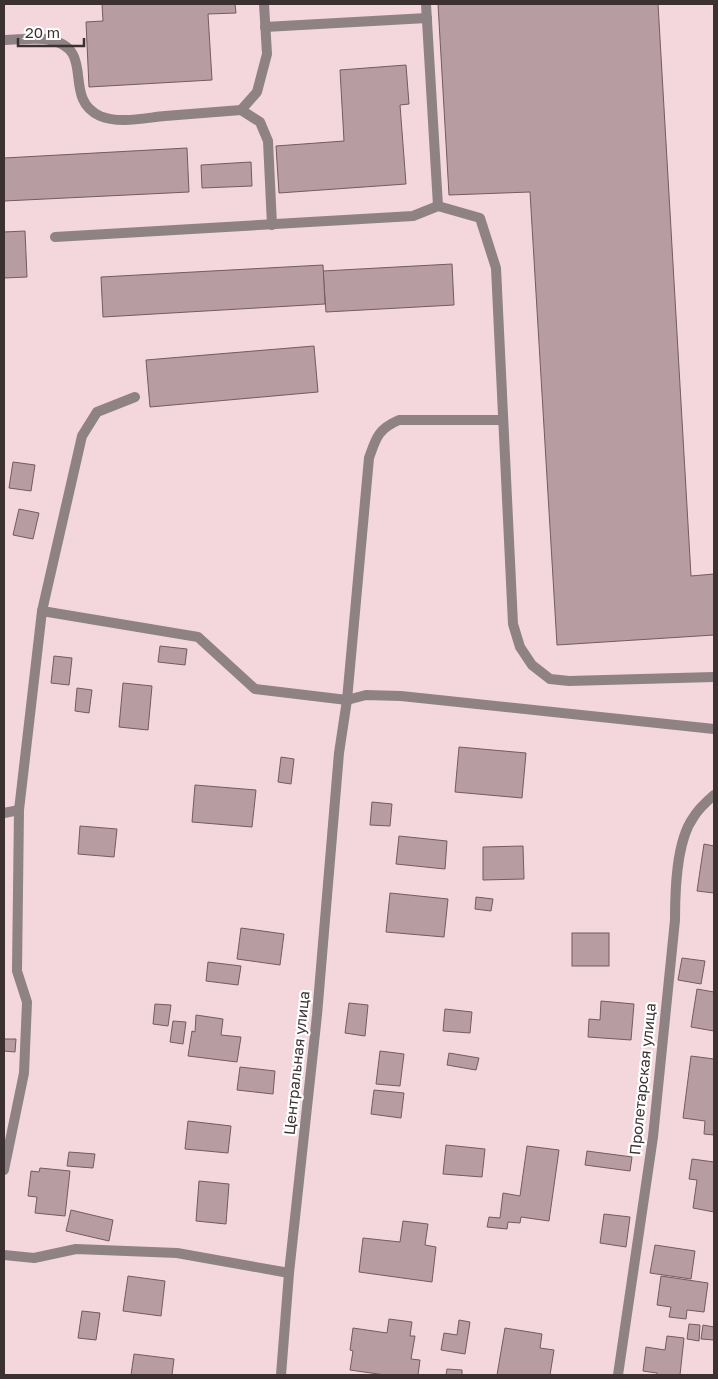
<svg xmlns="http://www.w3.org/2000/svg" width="718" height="1379" font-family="'Golos Text',sans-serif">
<rect width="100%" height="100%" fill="#f3d7dc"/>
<g fill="#b79ca1" stroke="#735b60">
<polygon points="102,4 235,4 236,13 208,14 212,80 89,87 86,22 103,21"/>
<polygon points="438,4 658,4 691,576 714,574 714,635 557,645 530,192 449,195"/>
<polygon points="406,65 409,104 400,105 406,184 279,193 276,146 344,141 340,70"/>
<polygon points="187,148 189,192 4,201 4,158"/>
<polygon points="251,162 252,186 202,188 201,165"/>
<polygon points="25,231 27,277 4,278 4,232"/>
<polygon points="452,264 454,305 326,312 323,271"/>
<polygon points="323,265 325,304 103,317 101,277"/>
<polygon points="314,346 318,392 150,407 146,360"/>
<polygon points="13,462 35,465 31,491 9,488"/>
<polygon points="19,509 39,513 33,539 13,535"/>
<polygon points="160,646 187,649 185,665 158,662"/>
<polygon points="54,656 72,658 69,685 51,683"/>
<polygon points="123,683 152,686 148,730 119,727"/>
<polygon points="77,688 92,690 89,713 75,711"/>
<polygon points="459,747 526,753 522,798 455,792"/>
<polygon points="281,757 294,759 291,784 278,782"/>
<polygon points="195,785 256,790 252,827 192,822"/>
<polygon points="372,802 392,804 390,826 370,825"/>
<polygon points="80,826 117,829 114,857 78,854"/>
<polygon points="399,836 447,841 445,869 396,864"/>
<polygon points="704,844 714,846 714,893 697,891"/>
<polygon points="523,846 524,879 483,880 483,847"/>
<polygon points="390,893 448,899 444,937 386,932"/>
<polygon points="476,897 493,899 491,911 475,909"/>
<polygon points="241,928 284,934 280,965 237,959"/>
<rect x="572" y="933" width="37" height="33"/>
<polygon points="682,958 705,961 701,984 678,980"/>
<polygon points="208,962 241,966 238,985 206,981"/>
<polygon points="697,989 714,992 714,1031 691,1027"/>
<polygon points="601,1001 634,1004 631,1040 588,1037 589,1019 600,1020"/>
<polygon points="349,1003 368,1005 365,1036 345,1033"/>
<polygon points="155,1004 171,1005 168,1026 153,1024"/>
<polygon points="445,1009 472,1012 470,1033 443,1031"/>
<polygon points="196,1015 223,1019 221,1035 241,1037 237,1062 188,1056 192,1031 195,1032"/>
<polygon points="173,1021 186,1022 183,1044 170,1042"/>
<polygon points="4,1039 16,1039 15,1052 4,1051"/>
<polygon points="380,1051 404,1054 400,1086 376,1084"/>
<polygon points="449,1053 479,1058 476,1070 447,1065"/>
<polygon points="691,1056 714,1059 714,1135 704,1134 705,1121 683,1118"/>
<polygon points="240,1067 275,1071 273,1094 237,1090"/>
<polygon points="374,1090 404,1093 401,1118 371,1114"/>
<polygon points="188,1121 231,1126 228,1153 185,1149"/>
<polygon points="446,1145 485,1149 482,1177 443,1174"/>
<polygon points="527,1146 559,1150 549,1221 521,1217 520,1223 508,1222 507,1229 487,1227 489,1217 500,1218 503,1193 520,1196"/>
<polygon points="587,1151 632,1157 630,1171 585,1165"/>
<polygon points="69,1152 95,1154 93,1168 67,1166"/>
<polygon points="692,1159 714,1162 714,1212 693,1208 697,1180 689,1179"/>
<polygon points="40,1168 70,1171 65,1216 35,1213 37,1197 28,1196 31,1171 39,1172"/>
<polygon points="199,1181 229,1184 226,1224 196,1221"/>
<polygon points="71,1210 113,1220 109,1241 66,1231"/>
<polygon points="604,1214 630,1217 626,1247 600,1243"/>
<polygon points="403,1221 428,1224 425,1245 436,1247 432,1282 359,1272 363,1238 400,1242"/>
<polygon points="655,1245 695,1251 691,1279 650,1273"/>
<polygon points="128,1276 165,1281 161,1316 123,1311"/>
<polygon points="661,1276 708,1283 704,1312 687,1310 686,1319 669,1317 671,1307 657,1305"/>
<polygon points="82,1311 100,1313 96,1340 78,1338"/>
<polygon points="389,1319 412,1322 410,1336 415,1336 411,1359 420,1360 418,1375 385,1375 350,1370 353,1351 350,1350 353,1328 387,1333"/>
<polygon points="459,1320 470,1322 465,1354 441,1350 444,1333 457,1335"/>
<polygon points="689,1324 700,1325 699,1341 687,1339"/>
<polygon points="703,1325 714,1327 714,1340 701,1339"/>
<polygon points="505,1328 542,1334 540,1348 554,1350 550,1375 497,1375"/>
<polygon points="667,1336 684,1338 680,1375 657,1375 657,1373 643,1371 646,1347 665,1350"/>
<polygon points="134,1354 174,1359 172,1375 131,1375"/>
<polygon points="447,1369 462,1370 462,1375 446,1375"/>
</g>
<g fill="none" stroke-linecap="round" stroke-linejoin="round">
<g stroke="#8e8284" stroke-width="10">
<polyline points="426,4 438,206 480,218 496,268 513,624 520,647 532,665 550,679 569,681 714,677"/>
<polyline points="265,27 427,18"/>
<path d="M 4,40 C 18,40 36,37 50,40 C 97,49 61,98 100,116 C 119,124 144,118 165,116 C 190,114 216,112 241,110 L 257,92 L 267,54 L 264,4"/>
<polyline points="241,110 260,122 268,141 272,225"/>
<polyline points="55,237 413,216 438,206"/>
<polyline points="42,611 82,436 97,412 135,397"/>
<path d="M 347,700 L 369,458 C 376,438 378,429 399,420 L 503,420"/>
<polyline points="4,813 19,810"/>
</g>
<g stroke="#8e8284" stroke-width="10">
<polyline points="4,1170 24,1073 27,1002 17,971 19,810 42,611 198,637 255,689 347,700"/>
<polyline points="4,1255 34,1258 76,1249 177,1253 289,1273"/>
<polyline points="281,1375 289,1273 317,1015 339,753 347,700 366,695 401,696 714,729"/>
<path d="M 618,1375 L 653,1137 L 675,920 C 675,891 676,842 693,818 C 698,809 706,802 714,795"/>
</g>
</g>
<g text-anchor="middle" stroke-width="4.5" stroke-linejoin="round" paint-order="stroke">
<g font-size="15" fill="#3b3133" stroke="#fff">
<text transform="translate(297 1063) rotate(-84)" y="5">Центральная улица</text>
<text transform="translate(643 1079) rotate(-84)" y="5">Пролетарская улица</text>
</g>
</g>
<rect width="718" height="1379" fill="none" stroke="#3b3133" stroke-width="10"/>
<path d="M18 38v8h66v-8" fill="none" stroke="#3b3133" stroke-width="2.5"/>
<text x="25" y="38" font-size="15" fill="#3b3133" stroke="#ffffff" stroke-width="4" paint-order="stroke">20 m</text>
</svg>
